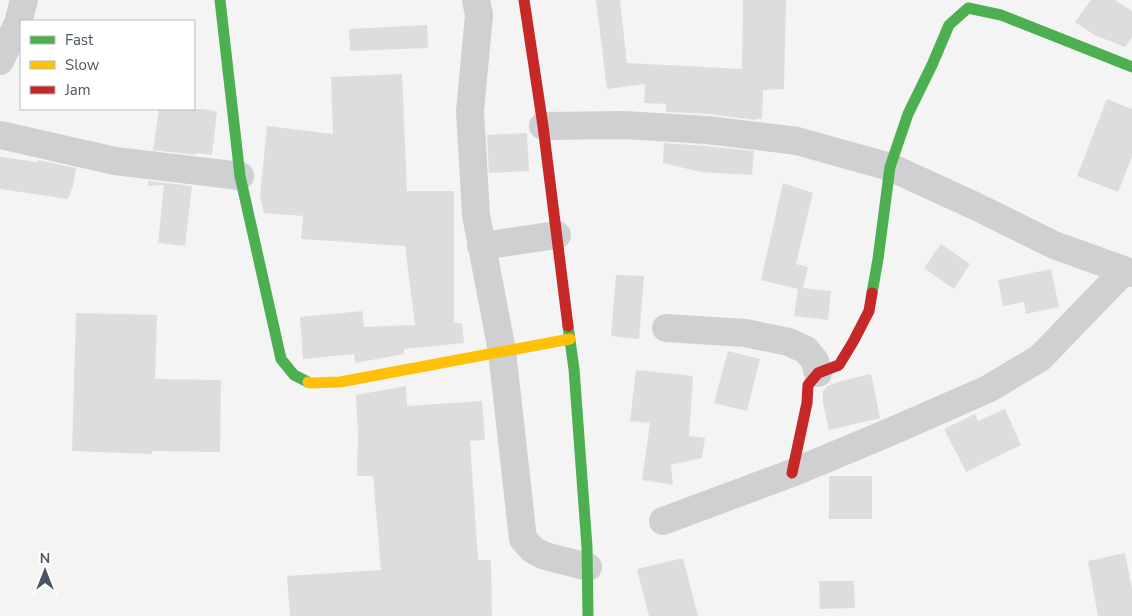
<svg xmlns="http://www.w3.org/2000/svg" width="1132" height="616" font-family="'Nunito Sans',sans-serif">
<rect width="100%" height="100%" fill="#f4f4f4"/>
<g fill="#ddddde">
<polygon points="596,0 620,0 627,63 742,69 743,0 786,0 784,89 763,90 762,119 755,119 755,120 709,114 666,112 666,104 644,103 645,84 607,89"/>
<polygon points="1091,0 1115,0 1132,11 1132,37 1125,47 1094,35 1075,22"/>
<polygon points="427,25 428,48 350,51 349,29"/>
<polygon points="402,74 407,191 454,191 454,323 462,323 464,343 404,349 404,354 355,363 354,354 303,359 300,317 362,311 364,327 415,325 405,246 301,239 303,216 264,213 260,196 267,126 333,134 331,77"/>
<polygon points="1107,99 1132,109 1132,157 1118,192 1077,176"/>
<polygon points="159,109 201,109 217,111 212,155 196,153 196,155 153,150"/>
<polygon points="527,133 529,171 489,173 487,135"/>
<polygon points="664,143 706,146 754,151 752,175 701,172 663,163"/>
<polygon points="0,157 38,162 38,160 76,168 73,186 68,199 0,189"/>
<polygon points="148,181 192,186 185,246 158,243 164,185 148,186"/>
<polygon points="783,183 813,193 796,264 808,267 803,288 831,291 828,320 794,316 798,289 761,280"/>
<polygon points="941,244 970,264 954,289 924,268"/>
<polygon points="1051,269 1059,307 1026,314 1024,302 1003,306 998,280"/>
<polygon points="616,275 644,276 639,339 611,336"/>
<polygon points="76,313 157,315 155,379 221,380 220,452 152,451 152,454 72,451"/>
<polygon points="728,351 760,359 747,411 714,403"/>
<polygon points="636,370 693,376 689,436 705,438 702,458 671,465 673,485 642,480 650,423 630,421"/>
<polygon points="871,374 880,418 829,430 823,403 823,391 827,386 845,380"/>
<polygon points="406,386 407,406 482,401 485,440 470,441 478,560 491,560 492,616 290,616 287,576 381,570 373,476 357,476 358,435 356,395"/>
<polygon points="1005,409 1021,445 966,472 944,429 975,414 978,421"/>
<rect x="829" y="476" width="43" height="43"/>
<polygon points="1125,553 1132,589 1132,616 1098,616 1088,561"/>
<polygon points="683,558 698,616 649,616 637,569"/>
<polygon points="819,581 854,581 855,608 820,609"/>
</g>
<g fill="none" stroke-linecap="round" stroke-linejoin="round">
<g stroke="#ced0d2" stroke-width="28">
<polyline points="476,0 479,15 470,111 476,215 502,351 523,539 533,550 545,556 588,567"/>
<polyline points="0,61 18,23 24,0"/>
<polyline points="543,126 624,125 707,130 797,141 890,167 973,205 1054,245 1132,273"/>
<polyline points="0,135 115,161 240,176"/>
<polyline points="481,246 557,235"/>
<polyline points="666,328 745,333 789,342 806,350 815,361 818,373"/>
<polyline points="663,521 792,473 890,432 988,389 1040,358 1124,271"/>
</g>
<g stroke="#4caf50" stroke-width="11">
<polyline points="220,0 240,176 281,359 294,375 308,382"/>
<polyline points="872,293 878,259 890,167 908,114 932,65 949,25 968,8 1001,15 1132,67"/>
<polyline points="568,326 574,369 587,547 588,616"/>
</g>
<polyline stroke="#ffc107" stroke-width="11" points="308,382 311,383 340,382 570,339"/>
<g stroke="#c62828" stroke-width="11">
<polyline points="524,0 543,126 568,326"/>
<polyline points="792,473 807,403 808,385 818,373 839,365 853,342 869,311 872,293"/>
</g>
</g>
<rect x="20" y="20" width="175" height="90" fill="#ffffff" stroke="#b7bbc0"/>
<rect x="30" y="36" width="25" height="8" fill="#4caf50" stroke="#b7bbc0"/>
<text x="65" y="45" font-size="15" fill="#4a5661">Fast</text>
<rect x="30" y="61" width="25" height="8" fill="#ffc107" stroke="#b7bbc0"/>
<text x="65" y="70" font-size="15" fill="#4a5661">Slow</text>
<rect x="30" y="86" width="25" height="8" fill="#c62828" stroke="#b7bbc0"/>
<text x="65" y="95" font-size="15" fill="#4a5661">Jam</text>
<g transform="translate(45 571)" stroke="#ffffff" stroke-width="4" paint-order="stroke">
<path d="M0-4L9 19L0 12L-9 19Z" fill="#4a5661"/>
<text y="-8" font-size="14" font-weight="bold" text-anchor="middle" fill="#4a5661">N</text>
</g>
</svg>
